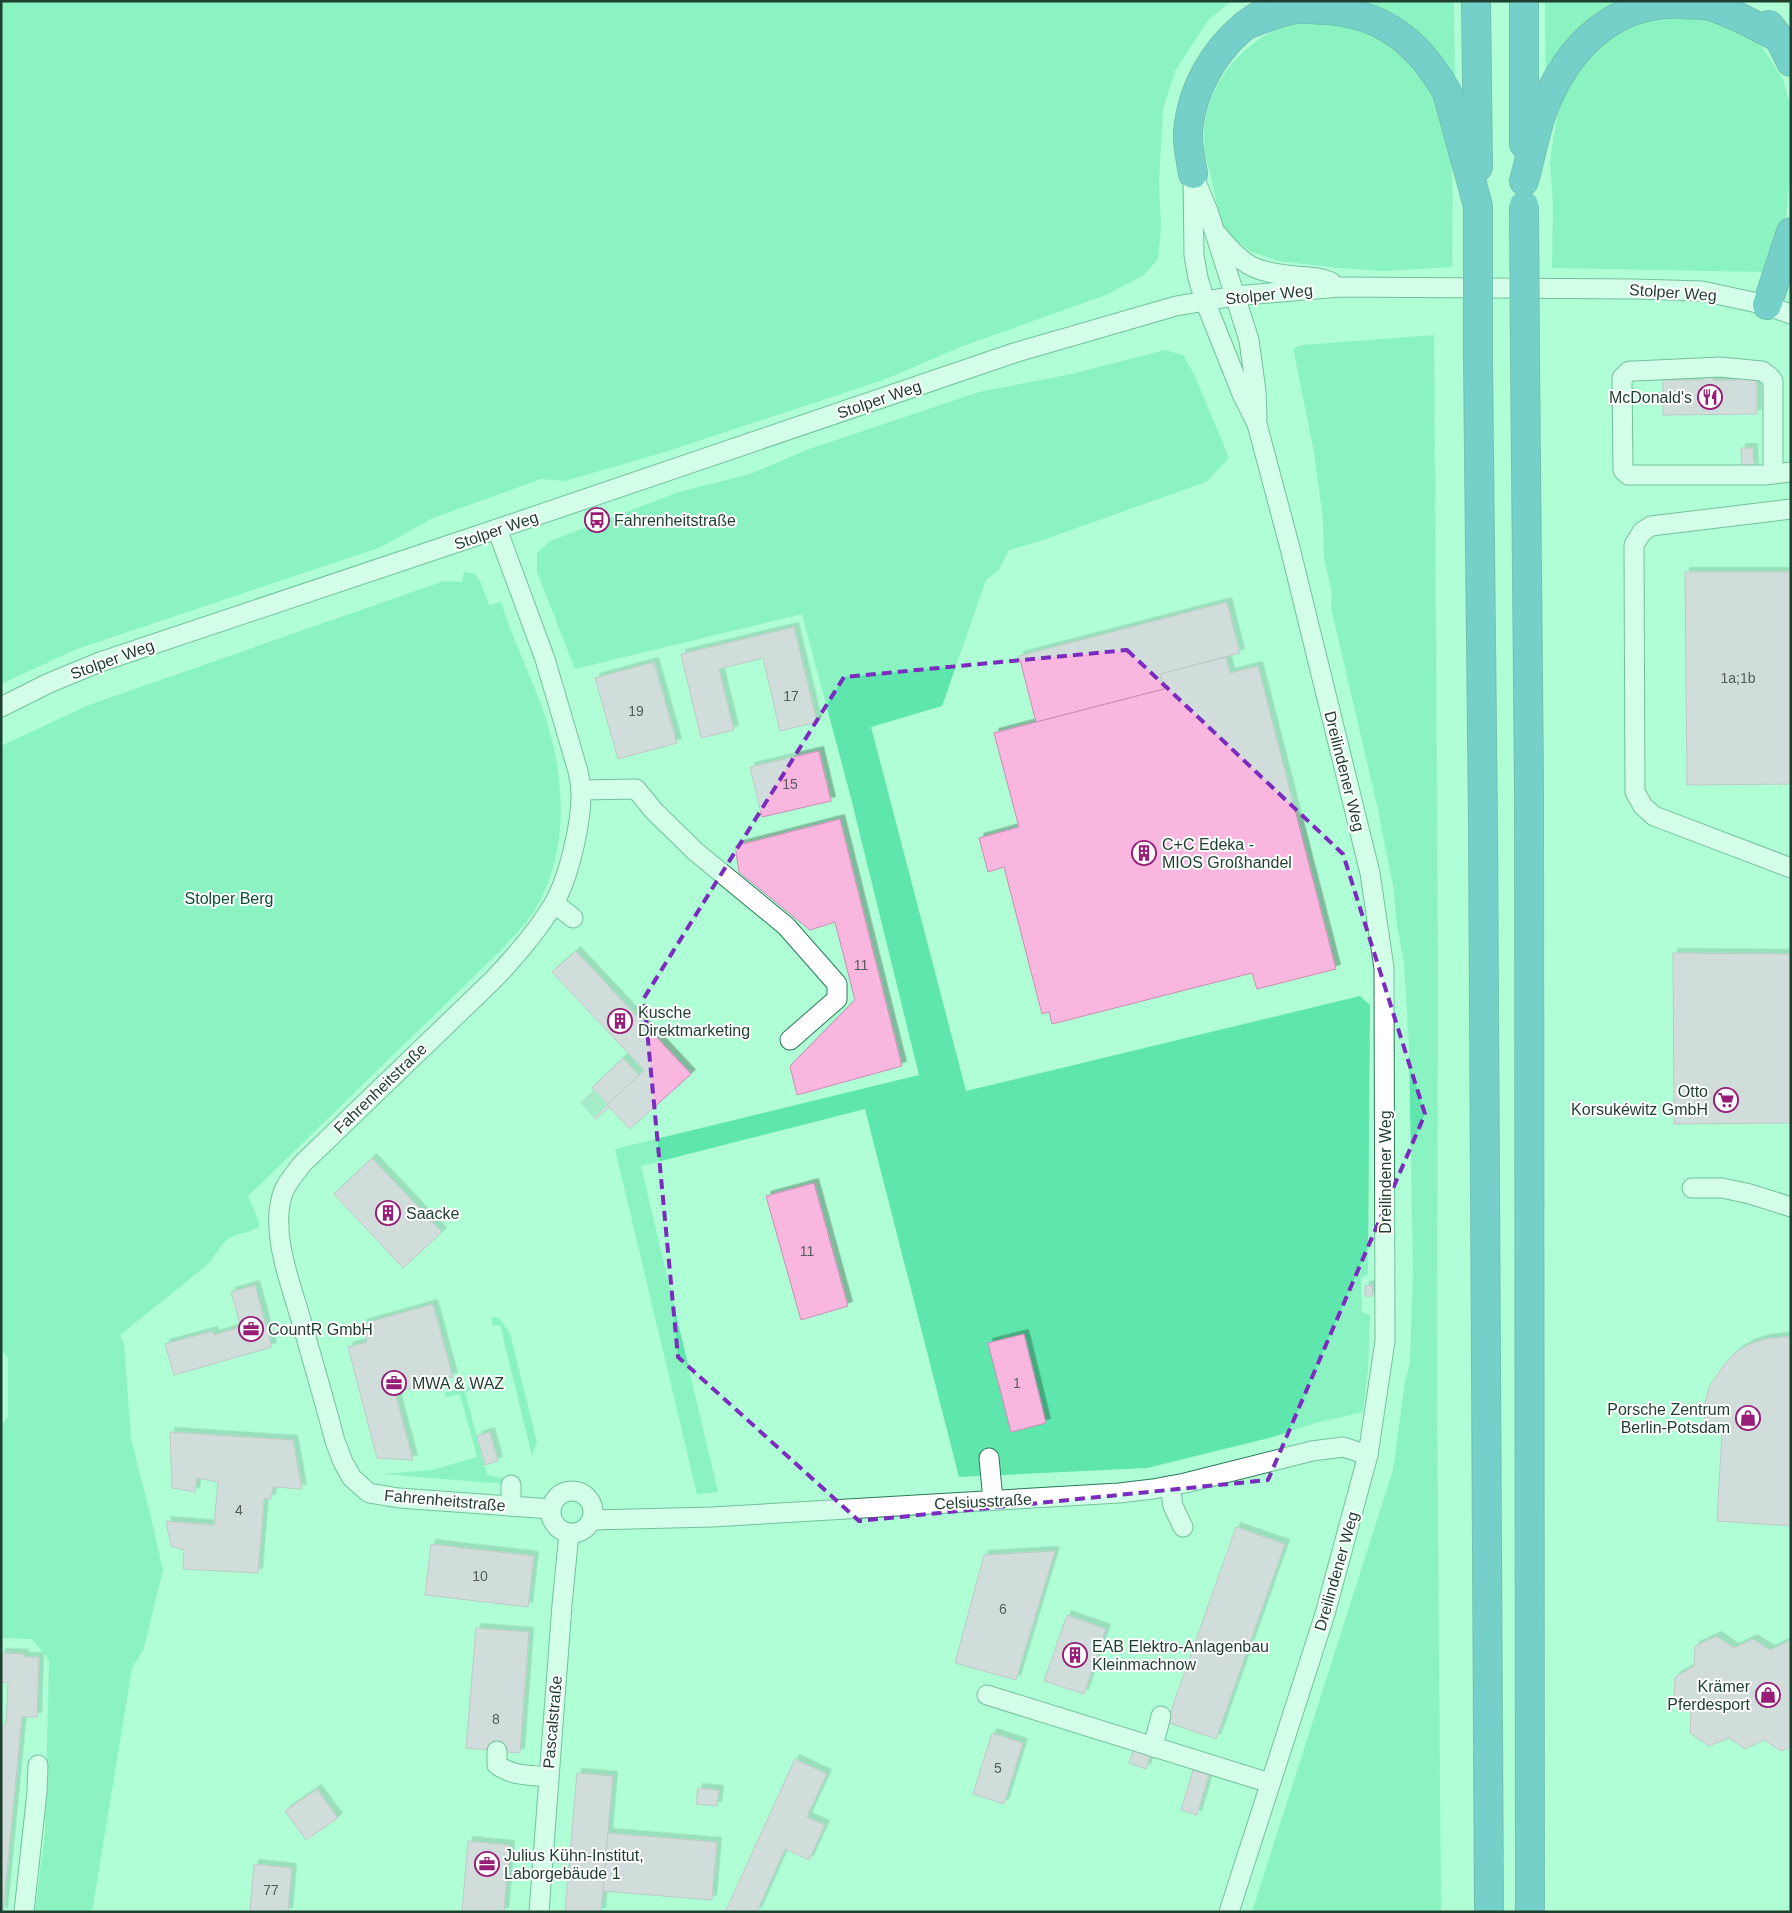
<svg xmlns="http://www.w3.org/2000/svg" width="1792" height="1913" font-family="Arial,sans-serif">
<defs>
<filter id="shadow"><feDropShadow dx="4.5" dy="-4.5" stdDeviation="0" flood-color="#0004"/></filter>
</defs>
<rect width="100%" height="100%" fill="#affed6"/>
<g fill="#5fe6ac">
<polygon points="1,1 1232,1 1208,20 1175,71 1163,110 1159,180 1161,228 1158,259 1144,275 1106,295 963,346 883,380 665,452 565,481 541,479 433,518 381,547 77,649 1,684"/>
<polygon points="1307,1 1454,1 1455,86 1425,50"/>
<polygon points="1545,1 1648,1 1546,92"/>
<polygon points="1683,14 1717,19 1758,41 1783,79 1791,108 1791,168 1786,216 1772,262 1765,272 1552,268 1553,205 1550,161 1559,103 1578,68 1611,34 1645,18"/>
<path d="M 1320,21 C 1329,22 1340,22 1350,25 C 1399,39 1438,82 1448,133 C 1455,176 1452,223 1452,267 L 1384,271 L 1338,268 L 1278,261 L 1250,251 L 1240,243 L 1235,244 C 1219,226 1217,204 1212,181 C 1209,168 1204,153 1204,140 C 1203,89 1237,46 1282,27 C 1293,23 1308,23 1320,21 Z"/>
<polygon points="1434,335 1438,966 1437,1385 1441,1912 1252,1912 1393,1470 1405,1382 1410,1362 1413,1272 1409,1046 1404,963 1397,925 1393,885 1377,805 1331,608 1332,593 1324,557 1323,519 1314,452 1295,358 1294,348 1303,345"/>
<polygon points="1165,350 1183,355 1194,374 1229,458 1206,482 1040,541 1009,550 999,570 986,580 942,706 871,727 966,1091 1360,996 1370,1005 1368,1275 1361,1278 1362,1312 1370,1315 1368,1370 1363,1412 1315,1423 1273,1437 1147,1468 959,1477 865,1109 641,1166 718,1492 697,1494 615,1149 919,1075 851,798 802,614 575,669 537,572 537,553 550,541 679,492 750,474 809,449 979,392 1072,374"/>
<path d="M 464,572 L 475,574 L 480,581 L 489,605 L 501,602 C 512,637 528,670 541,704 C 564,768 572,845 537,906 C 527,924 512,938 498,953 L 248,1196 L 259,1222 L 259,1226 C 250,1234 239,1232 230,1238 C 220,1243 215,1257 207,1265 L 120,1335 L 124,1344 L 131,1439 L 149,1509 L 163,1570 L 144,1648 L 132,1668 L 92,1912 L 35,1912 L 45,1832 L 49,1660 L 32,1639 L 1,1638 L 1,1427 L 8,1416 L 8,1358 L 1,1349 L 1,746 L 89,705 L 444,581 L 462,582 Z"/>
<polygon points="495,1317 499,1319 510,1333 537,1443 532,1456 500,1325 493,1326 491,1318"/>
<polygon points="476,1385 477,1388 465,1392 487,1475 503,1478 504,1484 382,1474 432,1470 477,1457 460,1394 446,1397 445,1393"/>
</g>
<g fill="#f9b6df" stroke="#ce8db5" filter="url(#shadow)">
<polygon points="1703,376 1713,376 1713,380 1736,380 1736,376 1745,376 1745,380 1757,379 1757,414 1663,415 1663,380 1703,380"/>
<polygon points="1741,448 1753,448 1754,468 1742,468"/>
<polygon points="1685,572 1791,572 1791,784 1687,785"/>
<polygon points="1227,602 1240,653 1160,674 1164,689 1036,722 1019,656"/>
<polygon points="794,627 817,722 780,731 763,658 719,669 734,730 701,738 681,654"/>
<polygon points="1226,657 1230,673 1258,666 1336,969 1257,989 1252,973 1052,1024 1049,1012 1042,1014 1004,867 988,872 979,838 1019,827 994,733 1164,689 1160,674"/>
<polygon points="654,662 677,743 618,759 595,678"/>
<polygon points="819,751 831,801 762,817 750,767"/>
<polygon points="840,819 902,1066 797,1095 790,1066 855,1000 835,922 810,930 739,872 735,846"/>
<polygon points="576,951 691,1074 630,1129 607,1105 644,1070 552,972"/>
<polygon points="1673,953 1791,954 1791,1123 1674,1124"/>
<polygon points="623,1058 639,1075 607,1105 592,1088"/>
<polygon points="595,1091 609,1107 596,1119 581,1103"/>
<polygon points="372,1158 442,1232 403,1268 334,1194"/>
<polygon points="814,1183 848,1306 801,1320 766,1196"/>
<polygon points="255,1285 272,1347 174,1375 165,1344 213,1331 214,1335 241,1327 231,1292"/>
<polygon points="1372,1285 1373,1296 1365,1296 1365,1286"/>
<polygon points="433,1304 453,1377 395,1392 413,1460 377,1458 348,1347 367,1342 362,1324"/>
<polygon points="1024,1334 1046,1423 1011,1432 988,1343"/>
<polygon points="1783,1337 1791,1337 1791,1526 1717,1521 1722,1433 1704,1433 1705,1402 1710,1385 1724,1365 1736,1352 1750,1344 1765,1339"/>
<polygon points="170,1432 293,1440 302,1489 273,1487 271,1499 264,1499 258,1573 183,1569 184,1550 171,1546 166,1521 214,1525 218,1482 197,1478 195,1492 172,1488"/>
<polygon points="490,1432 498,1461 485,1465 477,1436"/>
<polygon points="1236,1527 1285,1544 1216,1739 1167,1722"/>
<polygon points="431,1544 534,1556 528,1607 425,1595"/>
<polygon points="1055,1551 1016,1680 955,1663 984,1555"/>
<polygon points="1067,1615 1106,1629 1084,1694 1044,1681"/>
<polygon points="476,1628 529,1632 520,1753 466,1748"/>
<polygon points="1717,1636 1734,1648 1753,1639 1770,1650 1789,1641 1791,1642 1791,1747 1781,1751 1764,1740 1745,1749 1729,1738 1709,1746 1690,1733 1691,1712 1674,1701 1675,1677 1694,1666 1695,1646"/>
<polygon points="1,1653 24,1654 24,1657 39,1657 37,1717 22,1717 3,1912 1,1912 1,1725 6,1725 8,1683 1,1682"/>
<polygon points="992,1733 1023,1743 1004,1804 973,1794"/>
<polygon points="1134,1748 1151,1754 1146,1769 1129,1763"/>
<polygon points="795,1759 827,1774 807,1817 825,1825 809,1860 785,1849 757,1912 725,1912"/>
<polygon points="1193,1770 1209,1775 1197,1815 1181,1810"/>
<polygon points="577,1773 613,1776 601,1912 565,1912"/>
<polygon points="698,1788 719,1790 717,1806 696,1804"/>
<polygon points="317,1789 338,1818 306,1840 285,1811"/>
<polygon points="608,1833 717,1842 712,1900 603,1891"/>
<polygon points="468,1841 510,1845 504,1912 462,1912"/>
<polygon points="254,1864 292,1868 288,1912 250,1912"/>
</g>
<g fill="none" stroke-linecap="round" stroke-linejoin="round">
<polyline stroke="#92d8b5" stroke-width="19" stroke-dasharray="19 9" stroke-linecap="butt" points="588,1097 603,1113"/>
<defs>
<g id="minor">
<polyline points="1193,174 1194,255 1198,278 1205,301 1242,394 1257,424 1290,548 1370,873 1384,968 1385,1341 1368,1455 1325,1614 1229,1912"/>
<polyline points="1196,182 1208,211 1249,340 1256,391 1257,418"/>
<path d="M 1217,234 C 1244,267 1254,272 1296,276 C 1309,277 1320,277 1331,282"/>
<polyline points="1773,464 1773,381 1769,376 1762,371 1720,367 1635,371 1629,371 1622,378 1623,470 1628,475 1765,475 1791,472"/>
<polyline points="1791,509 1651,526 1642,532 1634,545 1635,792 1643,806 1654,816 1791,868"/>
<path d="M 497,529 L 545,659 L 578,771 C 579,778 581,784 581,790 C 582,822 569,878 553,905 C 536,933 515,957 493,980 L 302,1164 C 295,1174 285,1184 282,1196 C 270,1236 293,1289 303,1327 C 314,1365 325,1403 335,1441 L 343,1462 L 352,1478 L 369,1493 L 399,1498 L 551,1509"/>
<polyline points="1,707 49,683 100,662 497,529 1014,353 1176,306 1235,296 1340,287 1635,289 1702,291 1762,304 1791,314"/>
<polyline points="581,790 636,789 654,811 696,852 786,926 837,984 837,999 790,1040"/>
<polyline points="554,903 573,918"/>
<polyline points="1692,1188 1722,1188 1750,1194 1791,1207"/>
<polyline points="989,1458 993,1500"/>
<polyline points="511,1485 511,1506"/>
<polyline points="1170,1486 1173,1506 1183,1527"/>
<circle cx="572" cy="1512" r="21"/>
<polyline points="592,1520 712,1517 1119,1493 1153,1489 1185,1483 1312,1451 1343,1447 1368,1455"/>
<polyline points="987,1695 1270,1783"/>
<polyline points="1153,1747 1161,1716"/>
<path d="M 497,1751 L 497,1765 C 513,1776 529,1775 548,1777"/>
<polyline points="24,1912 37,1792 38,1765"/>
<polyline points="539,1912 562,1605 569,1533"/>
</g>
<g id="highway">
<polyline points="1476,1 1478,167"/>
<polyline points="1524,1 1524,144"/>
<path d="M 1245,25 C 1261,20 1279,11 1296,9 C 1305,8 1315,10 1323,10 C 1382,12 1419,43 1447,92 L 1478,206"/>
<polyline points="1769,25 1779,38 1791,62"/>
<path d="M 1193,174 C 1191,160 1187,145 1188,132 C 1192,84 1220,40 1260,15"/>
<path d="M 1524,181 C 1531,157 1535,131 1544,107 C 1568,47 1614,0 1683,4 C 1692,5 1701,4 1710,6 C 1734,13 1756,26 1779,38"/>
<polyline points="1767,305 1791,232"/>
<polyline points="1478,360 1483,825 1489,1912"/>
<polyline points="1525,360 1529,786 1530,1912"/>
</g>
</defs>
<use href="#minor" stroke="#2a7958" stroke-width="21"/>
<use href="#highway" stroke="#297a89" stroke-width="30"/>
<use href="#minor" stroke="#fff" stroke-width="19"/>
<use href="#highway" stroke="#2f9aba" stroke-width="28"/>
<defs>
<g id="highway-bridge">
<polyline points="1524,205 1525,360"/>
<polyline points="1478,206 1478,360"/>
</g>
</defs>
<use href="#highway-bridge" stroke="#297a89" stroke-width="30" stroke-linecap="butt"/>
<use href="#highway-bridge" stroke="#2f9aba" stroke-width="28"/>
</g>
<path d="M0 0H1792V1913H0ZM 1127,650 L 1343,854 L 1425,1114 L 1268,1480 L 859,1521 L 678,1357 L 644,998 L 844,677 Z" fill="#affed6" fill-opacity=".55" fill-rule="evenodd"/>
<path fill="none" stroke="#7b2cbf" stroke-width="4" stroke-dasharray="10 6" stroke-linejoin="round" d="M 1127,650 L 1343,854 L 1425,1114 L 1268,1480 L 859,1521 L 678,1357 L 644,998 L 844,677 Z"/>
<defs>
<symbol id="restaurant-ring" viewBox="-11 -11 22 22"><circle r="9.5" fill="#fff" stroke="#981d76" stroke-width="1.5"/><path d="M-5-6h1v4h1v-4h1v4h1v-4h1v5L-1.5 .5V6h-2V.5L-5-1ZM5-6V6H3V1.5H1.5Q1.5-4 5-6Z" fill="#981d76"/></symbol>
<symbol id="bus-ring" viewBox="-11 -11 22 22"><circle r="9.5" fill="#fff" stroke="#981d76" stroke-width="1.5"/><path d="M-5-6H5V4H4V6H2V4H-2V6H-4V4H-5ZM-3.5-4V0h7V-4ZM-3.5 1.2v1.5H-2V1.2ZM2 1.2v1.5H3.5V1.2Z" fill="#981d76"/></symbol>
<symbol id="building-ring" viewBox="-11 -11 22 22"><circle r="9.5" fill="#fff" stroke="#981d76" stroke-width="1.5"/><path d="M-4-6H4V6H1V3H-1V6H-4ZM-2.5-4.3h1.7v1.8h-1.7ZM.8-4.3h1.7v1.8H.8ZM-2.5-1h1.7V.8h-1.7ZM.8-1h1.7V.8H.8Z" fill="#981d76"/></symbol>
<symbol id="supermarket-ring" viewBox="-11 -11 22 22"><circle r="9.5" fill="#fff" stroke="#981d76" stroke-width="1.5"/><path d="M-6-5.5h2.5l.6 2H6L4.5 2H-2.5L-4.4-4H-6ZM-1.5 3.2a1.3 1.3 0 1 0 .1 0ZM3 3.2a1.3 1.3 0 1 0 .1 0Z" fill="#981d76"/></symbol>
<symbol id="office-ring" viewBox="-11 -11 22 22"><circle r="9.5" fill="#fff" stroke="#981d76" stroke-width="1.5"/><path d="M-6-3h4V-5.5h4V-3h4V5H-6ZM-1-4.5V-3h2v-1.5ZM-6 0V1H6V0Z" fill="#981d76"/></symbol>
<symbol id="shop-ring" viewBox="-11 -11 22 22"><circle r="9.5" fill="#fff" stroke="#981d76" stroke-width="1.5"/><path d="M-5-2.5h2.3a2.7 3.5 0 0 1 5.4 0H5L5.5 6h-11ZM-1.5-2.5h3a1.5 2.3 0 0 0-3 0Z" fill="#981d76"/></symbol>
</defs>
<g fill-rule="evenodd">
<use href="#restaurant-ring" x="1696" y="383" width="28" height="28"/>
<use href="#bus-ring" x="583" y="506" width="28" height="28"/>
<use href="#building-ring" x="1130" y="839" width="28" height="28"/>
<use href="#building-ring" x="606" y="1007" width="28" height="28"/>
<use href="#supermarket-ring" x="1712" y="1086" width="28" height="28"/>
<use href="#building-ring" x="374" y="1199" width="28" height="28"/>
<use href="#office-ring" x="237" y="1315" width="28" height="28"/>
<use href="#office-ring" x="380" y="1369" width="28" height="28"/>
<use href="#shop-ring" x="1734" y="1404" width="28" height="28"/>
<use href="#building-ring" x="1061" y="1641" width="28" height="28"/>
<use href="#shop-ring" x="1754" y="1681" width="28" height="28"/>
<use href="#office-ring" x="473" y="1850" width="28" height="28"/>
</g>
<g text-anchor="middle" stroke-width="4" stroke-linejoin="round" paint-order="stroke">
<g font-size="14" fill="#555c5b">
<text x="1738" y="683">1a;1b</text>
<text x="791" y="701">17</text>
<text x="636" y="716">19</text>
<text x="790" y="789">15</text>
<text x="861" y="970">11</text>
<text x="807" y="1256">11</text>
<text x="1017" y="1388">1</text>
<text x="239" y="1515">4</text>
<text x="480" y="1581">10</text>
<text x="1003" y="1614">6</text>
<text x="496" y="1724">8</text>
<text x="998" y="1773">5</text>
<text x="271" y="1895">77</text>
</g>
<g font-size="16" fill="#1e3e2f" stroke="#fff">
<text transform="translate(1673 292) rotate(4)" y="6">Stolper Weg</text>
<text transform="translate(1269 294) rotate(-6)" y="6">Stolper Weg</text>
<text transform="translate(879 399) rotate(-19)" y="6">Stolper Weg</text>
<text transform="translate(496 530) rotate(-19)" y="6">Stolper Weg</text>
<text transform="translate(112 659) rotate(-20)" y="6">Stolper Weg</text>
<text transform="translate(1345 771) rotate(76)" y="6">Dreilindener Weg</text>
<text transform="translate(380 1088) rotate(-44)" y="6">Fahrenheitstraße</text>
<text transform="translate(1385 1172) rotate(-90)" y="6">Dreilindener Weg</text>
<text transform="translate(445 1500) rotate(5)" y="6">Fahrenheitstraße</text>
<text transform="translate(983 1501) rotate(-3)" y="6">Celsiusstraße</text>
<text transform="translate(1336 1571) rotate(-74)" y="6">Dreilindener Weg</text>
<text transform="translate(552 1722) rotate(-85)" y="6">Pascalstraße</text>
</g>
<g font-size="16" fill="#1e3e2f" stroke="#fff" text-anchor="start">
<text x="1692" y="403" text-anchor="end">McDonald's</text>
<text x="614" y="526">Fahrenheitstraße</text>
<text x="1162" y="850">C+C Edeka -<tspan x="1162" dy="18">MIOS Großhandel</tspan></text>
<text x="638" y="1018">Kusche<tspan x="638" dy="18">Direktmarketing</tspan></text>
<text x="1708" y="1097" text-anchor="end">Otto<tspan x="1708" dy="18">Korsukéwitz GmbH</tspan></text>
<text x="406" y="1219">Saacke</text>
<text x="268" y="1335">CountR GmbH</text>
<text x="412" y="1389">MWA &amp; WAZ</text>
<text x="1730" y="1415" text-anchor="end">Porsche Zentrum<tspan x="1730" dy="18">Berlin-Potsdam</tspan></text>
<text x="1092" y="1652">EAB Elektro-Anlagenbau<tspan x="1092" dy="18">Kleinmachnow</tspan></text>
<text x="1750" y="1692" text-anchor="end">Krämer<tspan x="1750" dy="18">Pferdesport</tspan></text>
<text x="504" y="1861">Julius Kühn-Institut,<tspan x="504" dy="18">Laborgebäude 1</tspan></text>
</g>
<g font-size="16" fill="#0b4f36" stroke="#fff">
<text x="229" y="904">Stolper Berg</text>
</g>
</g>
<rect width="1792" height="1913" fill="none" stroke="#1e3e2f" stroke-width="5"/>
</svg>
